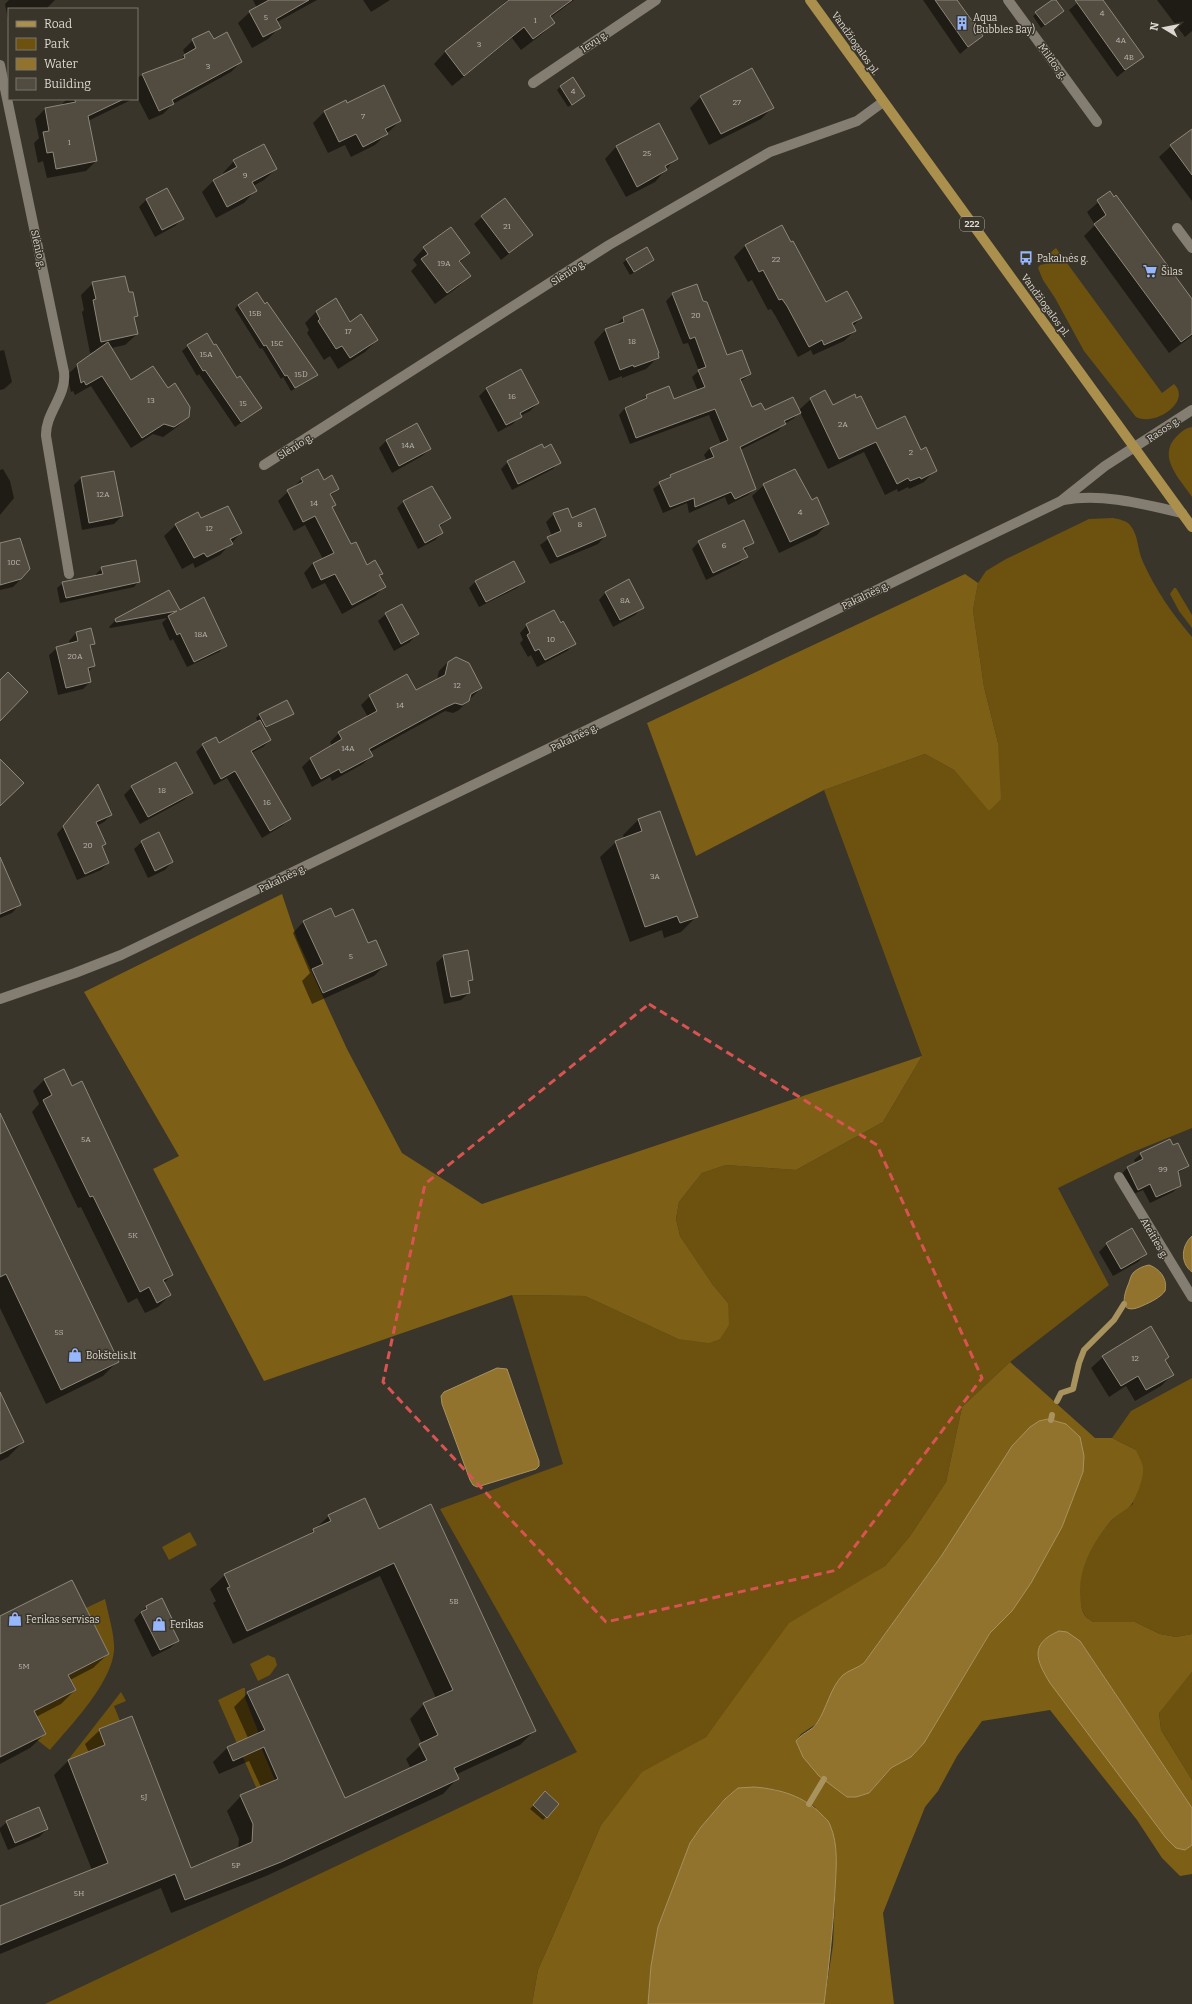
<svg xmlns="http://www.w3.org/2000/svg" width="1192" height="2004" font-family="Bitter,serif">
<rect width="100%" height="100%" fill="#3a352a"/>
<g fill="#6c520e">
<path d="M 1056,248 L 1162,393 L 1174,384 C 1192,401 1156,427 1136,417 L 1084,351 L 1055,298 L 1043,280 L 1038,268 L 1040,265 L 1049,263 L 1045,257 Z"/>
<path d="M 1192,427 L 1192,497 C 1180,479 1157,457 1176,437 C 1181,432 1185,428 1192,427 Z"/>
<path d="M 1113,518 C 1119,519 1127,521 1130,525 C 1139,536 1137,549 1143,562 C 1155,589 1173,615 1192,637 L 1192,1128 L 1128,1154 L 1058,1188 L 1109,1285 L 1010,1362 L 962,1407 L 946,1482 L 910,1536 L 885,1566 L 859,1583 L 742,1690 L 706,1737 L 642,1773 L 601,1825 L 538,1970 L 532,2004 L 45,2004 L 577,1752 L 440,1509 L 563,1464 L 512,1295 L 585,1296 L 678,1339 L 728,1303 L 713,1285 L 680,1236 L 676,1219 L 679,1202 L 702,1173 L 726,1165 L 796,1170 L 883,1122 L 922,1056 L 824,790 L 925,754 L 954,770 L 990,811 L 998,743 L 984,687 L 973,610 L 978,583 L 986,571 L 1006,559 L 1089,519 Z"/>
<polygon points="1174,588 1176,588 1192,615 1192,628 1179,611 1170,594"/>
<path d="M 1192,1378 L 1192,1634 L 1176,1637 L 1160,1634 L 1135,1622 L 1093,1622 C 1083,1617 1082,1610 1080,1599 C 1076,1571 1093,1541 1111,1521 C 1117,1514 1126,1509 1133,1504 L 1136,1450 L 1112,1438 L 1131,1411 Z"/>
<polygon points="190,1532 197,1545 169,1560 162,1547"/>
<path d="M 105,1599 C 108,1613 113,1629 114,1644 C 117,1678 71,1725 50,1750 L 36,1739 L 46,1734 L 34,1711 L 76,1690 L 68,1675 L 109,1654 L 86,1608 Z"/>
<polygon points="268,1655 275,1658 277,1665 270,1675 258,1681 250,1664"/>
<polygon points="1192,1672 1192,1780 1161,1730 1159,1712"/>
<polygon points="243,1688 245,1688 245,1698 258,1731 256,1735 293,1823 269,1817 218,1700"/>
<polygon points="121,1692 126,1701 114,1706 120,1721 105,1745 68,1760"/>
</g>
<g fill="#7d5f16" fill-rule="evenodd">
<polygon points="965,574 978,583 973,610 984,687 998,743 1001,799 989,811 954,770 925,754 824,790 696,856 647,723"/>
<polygon points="282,894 297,939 323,997 347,1049 402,1153 482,1204 922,1056 883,1122 796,1170 726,1165 702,1173 679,1202 676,1219 680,1236 713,1285 728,1303 729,1325 720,1339 709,1343 678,1339 585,1296 512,1295 264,1381 153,1169 179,1156 84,992"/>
<path d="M 1010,1362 L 1095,1438 L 1112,1438 L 1136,1450 C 1138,1455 1142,1461 1143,1467 C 1144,1478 1138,1492 1133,1502 C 1129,1510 1116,1514 1110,1522 C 1092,1544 1076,1572 1081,1603 C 1082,1612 1084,1617 1093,1622 L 1135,1622 L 1160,1634 L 1176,1637 L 1192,1634 L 1192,1672 L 1159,1713 L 1161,1730 L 1192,1780 L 1192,1808 L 1080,1641 L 1166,1838 L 1176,1848 L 1185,1850 L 1192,1845 L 1192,1874 L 1180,1876 L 1162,1858 L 1137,1820 L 1050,1710 L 982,1721 L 957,1756 L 938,1791 L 925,1807 L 883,1913 L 894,2004 L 824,2004 L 833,1945 L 836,1874 L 815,1807 L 794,1796 L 774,1789 L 738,1788 L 725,1799 L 701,1827 L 690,1843 L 658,1927 L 651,1966 L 648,2004 L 532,2004 L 538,1970 L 601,1825 L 642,1772 L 706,1737 L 789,1623 L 885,1566 L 910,1536 L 946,1482 L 962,1407 ZM 1030,1427 L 1083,1472 L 1077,1486 L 1012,1611 L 990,1633 L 924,1743 L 911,1757 L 891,1768 L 869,1793 L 847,1797 C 826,1781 805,1766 796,1741 L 801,1734 L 816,1724 L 850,1671 L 856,1669 L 864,1663 L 942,1555 Z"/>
</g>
<g fill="#91732d" stroke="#a8925e">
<path d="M 1192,1236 L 1192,1272 C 1180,1263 1181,1246 1192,1236 Z"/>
<path d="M 1149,1265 C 1160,1269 1168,1279 1165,1291 C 1161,1297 1151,1302 1144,1305 C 1122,1316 1121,1302 1128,1285 C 1130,1281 1130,1277 1133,1273 C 1137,1269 1143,1266 1149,1265 Z"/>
<polygon points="497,1368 507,1369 539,1461 539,1466 536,1469 477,1487 473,1485 470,1480 442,1404 441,1396 444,1392"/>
<path d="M 1048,1419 L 1066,1424 L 1080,1437 L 1084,1456 L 1083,1472 L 1062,1527 L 1031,1583 L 1012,1611 L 990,1633 L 924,1743 L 911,1757 L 891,1768 L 869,1793 L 856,1797 L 847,1797 L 819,1776 L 803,1757 L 796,1741 C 802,1733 812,1731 817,1723 C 827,1708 830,1688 843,1675 C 849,1670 858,1668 864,1663 L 942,1555 L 1012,1446 L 1030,1427 L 1039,1421 Z"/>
<path d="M 1059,1631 L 1067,1632 L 1080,1641 L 1192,1808 L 1192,1845 L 1185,1850 L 1176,1848 L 1166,1838 L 1050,1683 C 1036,1660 1029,1644 1059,1631 Z"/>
<path d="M 754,1787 C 780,1789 804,1796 822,1815 C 825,1818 829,1821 830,1825 C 839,1845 836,1870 835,1891 C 833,1929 829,1966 824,2004 L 648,2004 L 651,1966 L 658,1927 L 690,1843 L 701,1827 L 725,1799 L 738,1788 Z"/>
</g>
<g fill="#0007">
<polygon points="9,0 55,0 46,9 9,9 9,24 5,4"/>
<polygon points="253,0 317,0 277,22 280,27 268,39 252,48 238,23 250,12 257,8"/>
<polygon points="363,0 390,0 371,12"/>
<polygon points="507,0 574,0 550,18 553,23 542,34 521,50 512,38 452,86 434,64 445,52 494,13"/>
<polygon points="923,0 956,0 981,36 960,54"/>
<polygon points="1055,0 1059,14 1041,28 1033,16"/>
<polygon points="1081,0 1102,0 1142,57 1117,77 1069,10"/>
<polygon points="1157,0 1192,0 1192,31 1185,37"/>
<polygon points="193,40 213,40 241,62 231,72 173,104 163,114 149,120 137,97 137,74 138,77 178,62 185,55 183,50"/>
<polygon points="561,86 584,96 568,107 557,90"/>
<polygon points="701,97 772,108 761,119 709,145 690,108"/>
<polygon points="67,99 133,99 88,121 96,161 86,171 47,178 43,161 38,163 34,143 39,138 35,119 45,109 63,106 62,104"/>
<polygon points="347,104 400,121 375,145 351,157 345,145 328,153 313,123 325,111"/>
<polygon points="658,125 676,158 655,182 626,197 605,159 616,147"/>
<polygon points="1192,130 1192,201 1159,157 1171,146"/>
<polygon points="234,161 276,169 264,180 253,186 255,191 244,203 216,218 202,192 213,181 224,175 223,173"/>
<polygon points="1109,193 1192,300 1192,336 1169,353 1084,236 1095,225 1087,212"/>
<polygon points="147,199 182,219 175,226 155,237 139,207"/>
<polygon points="482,217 532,235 501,260 474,224"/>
<polygon points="782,226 826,304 861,318 853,326 855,331 844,341 813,355 811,350 798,357 776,317 771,309 768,310 752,280 748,282 734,257 745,246"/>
<polygon points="424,248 469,253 459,263 469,276 458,287 435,304 411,271 417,265 413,260"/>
<polygon points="627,259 653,260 630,275 623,263"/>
<polygon points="93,283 128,293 136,316 134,319 137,334 125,345 111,348 131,381 188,416 177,427 163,437 153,434 131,448 91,386 75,395 73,391 71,392 67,375 78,365 97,351 90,353 82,312 84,310 81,295"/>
<polygon points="673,294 703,302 727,357 750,374 740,382 751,409 764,411 799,410 811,399 832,406 877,431 921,451 935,470 924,482 909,489 908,487 898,492 897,489 885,495 864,452 828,469 800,412 793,419 784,424 778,431 740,450 755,489 748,495 728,505 725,497 689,513 687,503 663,513 653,489 671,476 707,461 704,455 710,448 721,444 709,415 630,444 619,415 625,408 639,403 646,396 673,400 698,391 692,377 699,371 688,343 683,344 666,301"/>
<polygon points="335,300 350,323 377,340 365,352 338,369 330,356 324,360 307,333 309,330 305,323 316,312"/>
<polygon points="238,305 316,375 291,391 283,377 281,379 262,348 260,349 235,309"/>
<polygon points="642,310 658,357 646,369 622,378 622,376 609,381 594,342 605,330 614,327 623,318"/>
<polygon points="188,346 236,380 250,394 252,393 261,408 235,427 199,374 197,376 182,351"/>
<polygon points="4,350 12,382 4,389 0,390 0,351"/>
<polygon points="486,389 538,403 530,411 520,416 513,424 498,432 479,396"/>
<polygon points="417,424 430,449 422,456 392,473 379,448 386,441"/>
<polygon points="544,449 559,462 553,469 512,490 501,469 508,462"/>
<polygon points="3,469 10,481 14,498 0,515 0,470"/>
<polygon points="113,472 122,516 114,524 82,530 74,485 81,478"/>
<polygon points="302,479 323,481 338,489 330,496 335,505 332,508 351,546 367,566 381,574 379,576 384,587 375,596 342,614 325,583 312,589 304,573 313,563 323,559 305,525 294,531 278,501"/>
<polygon points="764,485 811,501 828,523 817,535 779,553 752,496"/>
<polygon points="440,499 450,518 439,527 442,533 435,540 418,549 397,508 404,501"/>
<polygon points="554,514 571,519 605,536 598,544 550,564 540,545 552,536 546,522"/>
<polygon points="201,519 241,533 220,555 195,568 193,563 182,569 164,536 176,525"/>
<polygon points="699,542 753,542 743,551 746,557 739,564 706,580 692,549"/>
<polygon points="0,544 21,579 13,587 0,590"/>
<polygon points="102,568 139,581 134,587 60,603 57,588 63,583 96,576 96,574"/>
<polygon points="476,581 523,582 517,588 479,607 469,588"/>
<polygon points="169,591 179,611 225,646 219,652 187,667 173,639 170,641 162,623 167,618 110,628 109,627 116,620"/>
<polygon points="606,592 642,608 635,615 613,627 599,600"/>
<polygon points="386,614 417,634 410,642 394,651 378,621"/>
<polygon points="561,624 574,644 567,651 537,667 531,655 528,657 520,643 523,640 520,633 527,625"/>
<polygon points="76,633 94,644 89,648 94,666 88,672 90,682 83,689 58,695 49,655 57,648 70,644 69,641"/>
<polygon points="448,662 481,688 459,710 453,713 445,711 370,752 372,755 363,764 332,781 330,777 312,787 302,767 310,759 332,746 330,742 339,733 368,717 361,705 370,696 416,692 437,680 439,671"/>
<polygon points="293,713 264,729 270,740 263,747 251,753 290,818 282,826 262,838 227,778 214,785 196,752 203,745 219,744 258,722 256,718 260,714"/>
<polygon points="98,785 111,815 104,822 96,826 105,844 101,848 108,863 101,870 77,880 57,834"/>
<polygon points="132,787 192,793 184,800 140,824 124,795"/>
<polygon points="638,820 696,917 681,932 664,938 662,930 630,942 600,857 616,842 624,839 623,835"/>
<polygon points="142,842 172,862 165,870 148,878 134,849"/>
<polygon points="0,875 19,905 12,913 0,918"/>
<polygon points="334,919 368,945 385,965 374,976 312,1004 302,981 310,973 293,933 304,921"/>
<polygon points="444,956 472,980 467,984 469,993 461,1000 444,1004 436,963"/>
<polygon points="64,1071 172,1275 164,1283 170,1295 158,1307 145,1313 137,1298 128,1303 81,1207 78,1208 32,1112 39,1104 33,1091 44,1080"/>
<polygon points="0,1123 118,1361 103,1376 46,1404 0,1308"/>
<polygon points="1141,1154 1187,1166 1177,1174 1180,1185 1173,1192 1150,1203 1143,1190 1131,1195 1121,1175 1127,1168 1136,1164 1134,1160"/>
<polygon points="1107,1244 1146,1254 1138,1262 1113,1276 1099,1252"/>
<polygon points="1103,1357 1164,1361 1172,1375 1161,1386 1135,1401 1126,1386 1109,1397 1091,1368"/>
<polygon points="0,1394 23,1442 8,1457 0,1461"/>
<polygon points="329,1516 378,1530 535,1730 520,1745 455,1775 457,1779 443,1794 266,1876 171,1913 161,1888 0,1954 0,1907 92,1870 54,1775 69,1760 89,1753 85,1744 100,1730 191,1869 238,1849 239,1839 227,1811 241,1796 261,1787 249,1761 219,1774 213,1762 228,1747 248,1738 234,1707 248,1693 345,1800 411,1769 406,1759 422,1744 410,1719 424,1704 436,1698 380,1576 233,1644 213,1603 216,1601 210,1589 225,1575 307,1536"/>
<polygon points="161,1600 174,1625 171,1628 178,1641 170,1648 152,1657 134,1620 146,1607"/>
<polygon points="0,1617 108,1654 93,1668 70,1680 75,1690 61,1704 36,1717 45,1734 30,1748 0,1764"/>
<polygon points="545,1792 558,1804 543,1820 530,1809"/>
<polygon points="7,1822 47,1829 39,1837 8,1850 0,1831 0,1828"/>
</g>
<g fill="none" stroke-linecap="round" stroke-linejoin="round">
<g stroke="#a8925e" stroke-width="6">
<polyline points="1057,1401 1061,1393 1073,1389 1079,1363 1084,1350 1114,1320 1124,1304"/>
<polyline points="1051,1420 1052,1415"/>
<polyline points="809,1804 824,1779"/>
</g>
</g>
<g fill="#514b40" stroke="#8e887b">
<polygon points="269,0 309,0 276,19 281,28 263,37 249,11"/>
<polygon points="509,0 572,0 550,16 555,23 533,39 524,27 464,76 445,51"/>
<polygon points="935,0 957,0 983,36 968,47"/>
<polygon points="1052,0 1056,0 1064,11 1045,25 1035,12"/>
<polygon points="1075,0 1103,0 1144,57 1125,70"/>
<polygon points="209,31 214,39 227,32 242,62 172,100 174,104 159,111 142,74 185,58 184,55 196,48 192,39"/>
<polygon points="752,68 774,108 721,134 700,96"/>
<polygon points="573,77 585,96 572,105 560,86"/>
<polygon points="384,85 401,121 385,129 388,134 363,147 356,134 339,142 324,111 346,100 347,103"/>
<polygon points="74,99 124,99 88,116 97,161 56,169 53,152 47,153 43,132 49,131 45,108 76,102"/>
<polygon points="659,123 678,159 665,166 667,170 637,187 616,146"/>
<polygon points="1192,129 1192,175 1170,145"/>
<polygon points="264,144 277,169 252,182 257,191 227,207 213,180 237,167 233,160"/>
<polygon points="167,188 184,219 162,230 146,199"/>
<polygon points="1110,191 1114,197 1116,195 1192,299 1192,334 1181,342 1094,224 1106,215 1097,200"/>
<polygon points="505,198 533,235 509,253 481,216"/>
<polygon points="782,225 791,242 793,241 826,302 847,291 862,318 852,323 856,331 824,345 822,340 809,347 787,306 782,299 779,300 763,270 759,272 745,245"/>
<polygon points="451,227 470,253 459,261 471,276 447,293 421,259 428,254 423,247"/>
<polygon points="647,247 654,260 634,272 626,259"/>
<polygon points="125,276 129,292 133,292 138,316 134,317 138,334 101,342 93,300 96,299 92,282"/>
<polygon points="697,284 703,301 707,302 727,355 742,350 751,374 740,379 752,407 761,403 765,410 793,397 801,413 784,421 786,424 740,447 756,489 735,499 731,492 695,507 694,498 670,507 659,482 671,477 670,475 714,457 710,448 728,440 715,409 636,438 625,408 647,398 646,395 669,386 674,399 705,387 698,370 706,367 695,337 690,339 672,293"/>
<polygon points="257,292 265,304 267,302 318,375 295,388 287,375 285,376 266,345 264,346 238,305"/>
<polygon points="336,298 350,322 361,314 378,340 350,358 342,346 336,349 318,321 320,319 316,311"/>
<polygon points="643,309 659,353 658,353 659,358 634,367 633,365 620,370 605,329 624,322 623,317"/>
<polygon points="207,333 214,345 216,344 237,378 240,376 262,408 241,422 205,370 203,371 187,345"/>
<polygon points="108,342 131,380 153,366 168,388 175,383 190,407 189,417 174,427 164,424 142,438 102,376 86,385 84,381 81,383 77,364"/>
<polygon points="521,369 539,403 520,413 522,417 506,425 486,388"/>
<polygon points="825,390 833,405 855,394 856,398 861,396 877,429 905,416 921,450 926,447 937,471 921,479 920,477 910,481 908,478 897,484 876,442 839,459 810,398"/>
<polygon points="417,423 431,449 399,466 386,440"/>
<polygon points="542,444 544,448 551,444 561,463 518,484 507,461"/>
<polygon points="318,469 324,480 332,475 339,489 330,494 336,505 332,507 351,544 356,542 367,565 375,560 383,574 379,575 386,587 352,605 335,574 321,580 313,563 334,553 315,516 303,522 287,490 303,482 301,478"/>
<polygon points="795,469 812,500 817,497 829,524 790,542 763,484"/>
<polygon points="114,471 123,516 89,523 81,477"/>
<polygon points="432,486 451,518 439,525 443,533 425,543 403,501"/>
<polygon points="228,506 242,533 230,539 233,544 207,557 204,553 194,558 175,524 198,512 201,518"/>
<polygon points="568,508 572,518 595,508 606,536 557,557 547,537 561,531 553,513"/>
<polygon points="744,520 754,543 743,548 748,557 713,573 698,541"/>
<polygon points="20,538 30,569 21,579 0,585 0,543"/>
<polygon points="136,560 140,582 66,598 62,582 103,574 101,567"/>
<polygon points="514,561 525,582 486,602 475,581"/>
<polygon points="629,579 644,608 620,620 605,592"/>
<polygon points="169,590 180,610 204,597 227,646 194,662 180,633 177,635 168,616 177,611 116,622 115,619"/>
<polygon points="402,604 419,634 401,644 385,613"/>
<polygon points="554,610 561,623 563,621 576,644 545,660 539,649 535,651 527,635 530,633 526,624"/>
<polygon points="91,628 95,644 90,645 95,666 88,668 91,682 66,688 56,647 78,641 76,632"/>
<polygon points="456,657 469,663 482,688 471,694 469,701 462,705 455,703 446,707 369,749 373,756 341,773 339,769 321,779 310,758 342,739 338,732 377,711 369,695 407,674 416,690 445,675 448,662"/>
<polygon points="8,672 28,692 0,721 0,680"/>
<polygon points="287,700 294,714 266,727 259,714"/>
<polygon points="260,720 271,740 251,751 291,819 270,831 235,771 221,779 202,744 216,737 219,743"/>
<polygon points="0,759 24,783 0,806"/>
<polygon points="176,762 193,793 148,817 131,786"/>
<polygon points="98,784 112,815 96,822 106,844 102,846 109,863 85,874 63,826"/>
<polygon points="660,811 698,917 680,923 677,916 645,927 615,841 642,831 638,819"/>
<polygon points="159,832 173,862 155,871 141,841"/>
<polygon points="0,857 21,905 0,914"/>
<polygon points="331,908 335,917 353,909 368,943 376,940 387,965 323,993 312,969 323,964 303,921"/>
<polygon points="468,950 473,980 468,981 470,993 451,997 443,955"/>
<polygon points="64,1069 72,1086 82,1081 173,1275 163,1280 171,1295 157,1303 149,1287 140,1292 93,1196 90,1197 43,1100 52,1095 44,1079"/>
<polygon points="0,1113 119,1362 61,1390 6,1274 0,1277"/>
<polygon points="1170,1139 1173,1145 1178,1143 1189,1166 1178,1171 1181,1186 1156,1197 1150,1184 1138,1190 1127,1167 1143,1159 1140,1153"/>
<polygon points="1132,1228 1147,1254 1121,1269 1106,1243"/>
<polygon points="1151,1326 1169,1357 1165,1360 1174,1375 1146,1390 1138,1376 1121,1386 1102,1356"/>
<polygon points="0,1392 24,1442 0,1454"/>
<polygon points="365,1498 379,1529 431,1504 536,1731 454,1768 459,1779 281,1862 185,1900 175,1874 0,1945 0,1906 108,1863 68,1760 105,1745 99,1729 132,1716 191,1868 252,1842 253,1824 240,1795 278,1779 264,1747 233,1761 227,1747 265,1730 247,1692 288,1674 345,1798 427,1760 419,1744 438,1735 423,1703 453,1690 394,1563 247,1631 227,1588 230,1587 224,1574 314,1532 313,1529 331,1521 328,1515"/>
<polygon points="72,1580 109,1654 68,1675 76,1690 34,1711 46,1734 0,1757 0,1616"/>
<polygon points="162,1598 175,1625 172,1627 179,1641 160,1650 141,1612 147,1609 146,1606"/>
<polygon points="545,1791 559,1804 547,1818 533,1805"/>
<polygon points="39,1807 48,1829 15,1843 6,1821"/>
</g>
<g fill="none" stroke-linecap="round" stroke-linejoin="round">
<g stroke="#847e72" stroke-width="10">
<polyline points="1008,0 1097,122"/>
<path d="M 0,65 L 64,372 C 67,396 45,413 46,436 L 69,574"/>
<polyline points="533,83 656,0"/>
<polyline points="1177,228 1192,248"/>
<polyline points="264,465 609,245 770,152 857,121 883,102"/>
<path d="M 1063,500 C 1103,493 1143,504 1182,513"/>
<polyline points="0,999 75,973 121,955 1061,501 1105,466 1192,410"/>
<polyline points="1119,1177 1192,1297"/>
</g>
<polyline stroke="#aa8f4d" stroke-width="10" points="810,0 1192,527"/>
</g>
<path fill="none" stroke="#d85452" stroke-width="3" stroke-dasharray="8 5" stroke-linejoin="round" d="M 649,1004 L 877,1145 L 982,1378 L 837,1570 L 606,1622 L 383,1382 L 425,1184 Z"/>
<defs>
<symbol id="building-bare" viewBox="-9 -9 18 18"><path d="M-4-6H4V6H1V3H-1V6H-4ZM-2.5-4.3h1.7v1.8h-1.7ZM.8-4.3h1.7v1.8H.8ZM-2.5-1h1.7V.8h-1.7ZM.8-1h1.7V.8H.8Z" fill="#96b6fd" stroke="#3a352a" stroke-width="2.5" paint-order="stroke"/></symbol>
<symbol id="bus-bare" viewBox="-9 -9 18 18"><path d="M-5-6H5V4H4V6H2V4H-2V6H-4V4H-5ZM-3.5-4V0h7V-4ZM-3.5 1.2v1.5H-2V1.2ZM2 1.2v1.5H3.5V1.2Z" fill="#96b6fd" stroke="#3a352a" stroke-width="2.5" paint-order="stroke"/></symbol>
<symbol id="supermarket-bare" viewBox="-9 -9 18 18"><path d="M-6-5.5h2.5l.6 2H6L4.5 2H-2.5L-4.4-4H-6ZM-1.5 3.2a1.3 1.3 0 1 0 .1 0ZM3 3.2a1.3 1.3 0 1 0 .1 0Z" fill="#96b6fd" stroke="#3a352a" stroke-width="2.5" paint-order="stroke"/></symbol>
<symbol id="shop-bare" viewBox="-9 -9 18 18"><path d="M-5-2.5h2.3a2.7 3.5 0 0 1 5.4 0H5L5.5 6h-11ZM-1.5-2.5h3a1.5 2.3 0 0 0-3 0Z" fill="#96b6fd" stroke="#3a352a" stroke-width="2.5" paint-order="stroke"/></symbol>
</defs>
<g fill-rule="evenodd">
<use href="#building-bare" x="952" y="13" width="20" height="20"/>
<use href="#bus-bare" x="1016" y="248" width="20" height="20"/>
<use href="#supermarket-bare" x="1140" y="261" width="20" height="20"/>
<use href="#shop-bare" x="65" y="1345" width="20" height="20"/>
<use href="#shop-bare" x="5" y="1609" width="20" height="20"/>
<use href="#shop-bare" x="149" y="1614" width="20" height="20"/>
</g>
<g text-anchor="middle" stroke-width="3" stroke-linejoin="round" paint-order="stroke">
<g font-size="8" fill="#bab6ae">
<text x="1102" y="16">4</text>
<text x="266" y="20">5</text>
<text x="535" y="23">1</text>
<text x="1121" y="43">4A</text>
<text x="479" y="47">3</text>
<text x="1129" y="60">4B</text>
<text x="208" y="69">3</text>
<text x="573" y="94">4</text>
<text x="737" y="105">27</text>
<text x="363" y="119">7</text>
<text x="69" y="145">1</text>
<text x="647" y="156">25</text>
<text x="245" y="178">9</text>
<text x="507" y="229">21</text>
<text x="776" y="262">22</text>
<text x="444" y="266">19A</text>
<text x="255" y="316">15B</text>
<text x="696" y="318">20</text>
<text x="348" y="334">17</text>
<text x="632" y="344">18</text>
<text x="277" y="346">15C</text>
<text x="206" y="357">15A</text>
<text x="301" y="377">15D</text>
<text x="512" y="399">16</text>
<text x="151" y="403">13</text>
<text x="243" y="406">15</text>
<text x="843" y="427">2A</text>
<text x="408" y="448">14A</text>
<text x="911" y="455">2</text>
<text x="103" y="497">12A</text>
<text x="314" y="506">14</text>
<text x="800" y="515">4</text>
<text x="580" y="527">8</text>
<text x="209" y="531">12</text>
<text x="724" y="548">6</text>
<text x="14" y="565">10C</text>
<text x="625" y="603">8A</text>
<text x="201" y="637">18A</text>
<text x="551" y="642">10</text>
<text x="75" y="659">20A</text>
<text x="457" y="688">12</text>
<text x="400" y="708">14</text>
<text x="348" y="751">14A</text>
<text x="162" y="793">18</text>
<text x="267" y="805">16</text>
<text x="88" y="848">20</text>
<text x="655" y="879">3A</text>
<text x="351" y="959">5</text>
<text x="86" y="1142">5A</text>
<text x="1163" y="1172">99</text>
<text x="133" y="1238">5K</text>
<text x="59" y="1335">5S</text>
<text x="1135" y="1361">12</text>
<text x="454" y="1604">5B</text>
<text x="24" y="1669">5M</text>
<text x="144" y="1800">5J</text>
<text x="236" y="1868">5P</text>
<text x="79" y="1896">5H</text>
</g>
<rect fill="#3a352a" stroke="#aca8a0" stroke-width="1" x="960" y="217" width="24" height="14" rx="3"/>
<g font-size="9" font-weight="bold" fill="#ddd9d2">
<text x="972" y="227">222</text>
</g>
<g font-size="10" fill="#ddd9d2" stroke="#3a352a" text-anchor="start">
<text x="973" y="21">Aqua<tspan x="973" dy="12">(Bubbles Bay)</tspan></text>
<text x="1037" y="262">Pakalnės g.</text>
<text x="1161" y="275">Šilas</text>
<text x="86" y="1359">Bokštelis.lt</text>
<text x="26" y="1623">Ferikas servisas</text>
<text x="170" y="1628">Ferikas</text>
</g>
<g font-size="10" fill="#ddd9d2" stroke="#3a352a">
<text transform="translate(594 41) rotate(-34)" y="4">Ievų g.</text>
<text transform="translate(856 43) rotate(55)" y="4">Vandžiogalos pl.</text>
<text transform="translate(1053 61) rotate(54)" y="4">Mildos g.</text>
<text transform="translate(39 249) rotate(78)" y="4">Slėnio g.</text>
<text transform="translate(568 272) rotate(-33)" y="4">Slėnio g.</text>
<text transform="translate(1046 305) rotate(54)" y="4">Vandžiogalos pl.</text>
<text transform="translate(1163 429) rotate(-34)" y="4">Rasos g.</text>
<text transform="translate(295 446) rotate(-32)" y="4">Slėnio g.</text>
<text transform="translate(865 595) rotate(-26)" y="4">Pakalnės g.</text>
<text transform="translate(574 737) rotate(-26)" y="4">Pakalnės g.</text>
<text transform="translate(282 878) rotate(-26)" y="4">Pakalnės g.</text>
<text transform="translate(1155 1238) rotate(60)" y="4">Ateities g.</text>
</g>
</g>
<rect x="8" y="8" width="130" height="92" fill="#3a352a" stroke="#7b776d"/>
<rect x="16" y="21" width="20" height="6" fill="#aa8f4d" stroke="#7b776d"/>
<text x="44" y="28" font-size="12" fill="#ddd9d2">Road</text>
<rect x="16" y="38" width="20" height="12" fill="#6c520e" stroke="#7b776d"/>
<text x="44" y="48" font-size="12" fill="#ddd9d2">Park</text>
<rect x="16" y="58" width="20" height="12" fill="#91732d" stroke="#7b776d"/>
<text x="44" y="68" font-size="12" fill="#ddd9d2">Water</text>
<rect x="16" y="78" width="20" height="12" fill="#514b40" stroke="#7b776d"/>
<text x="44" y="88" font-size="12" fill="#ddd9d2">Building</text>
<g transform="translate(1164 28) rotate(280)" stroke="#3a352a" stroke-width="3" paint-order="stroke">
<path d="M0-3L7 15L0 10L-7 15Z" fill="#ddd9d2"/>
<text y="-6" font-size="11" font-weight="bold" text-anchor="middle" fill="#ddd9d2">N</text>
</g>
</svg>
